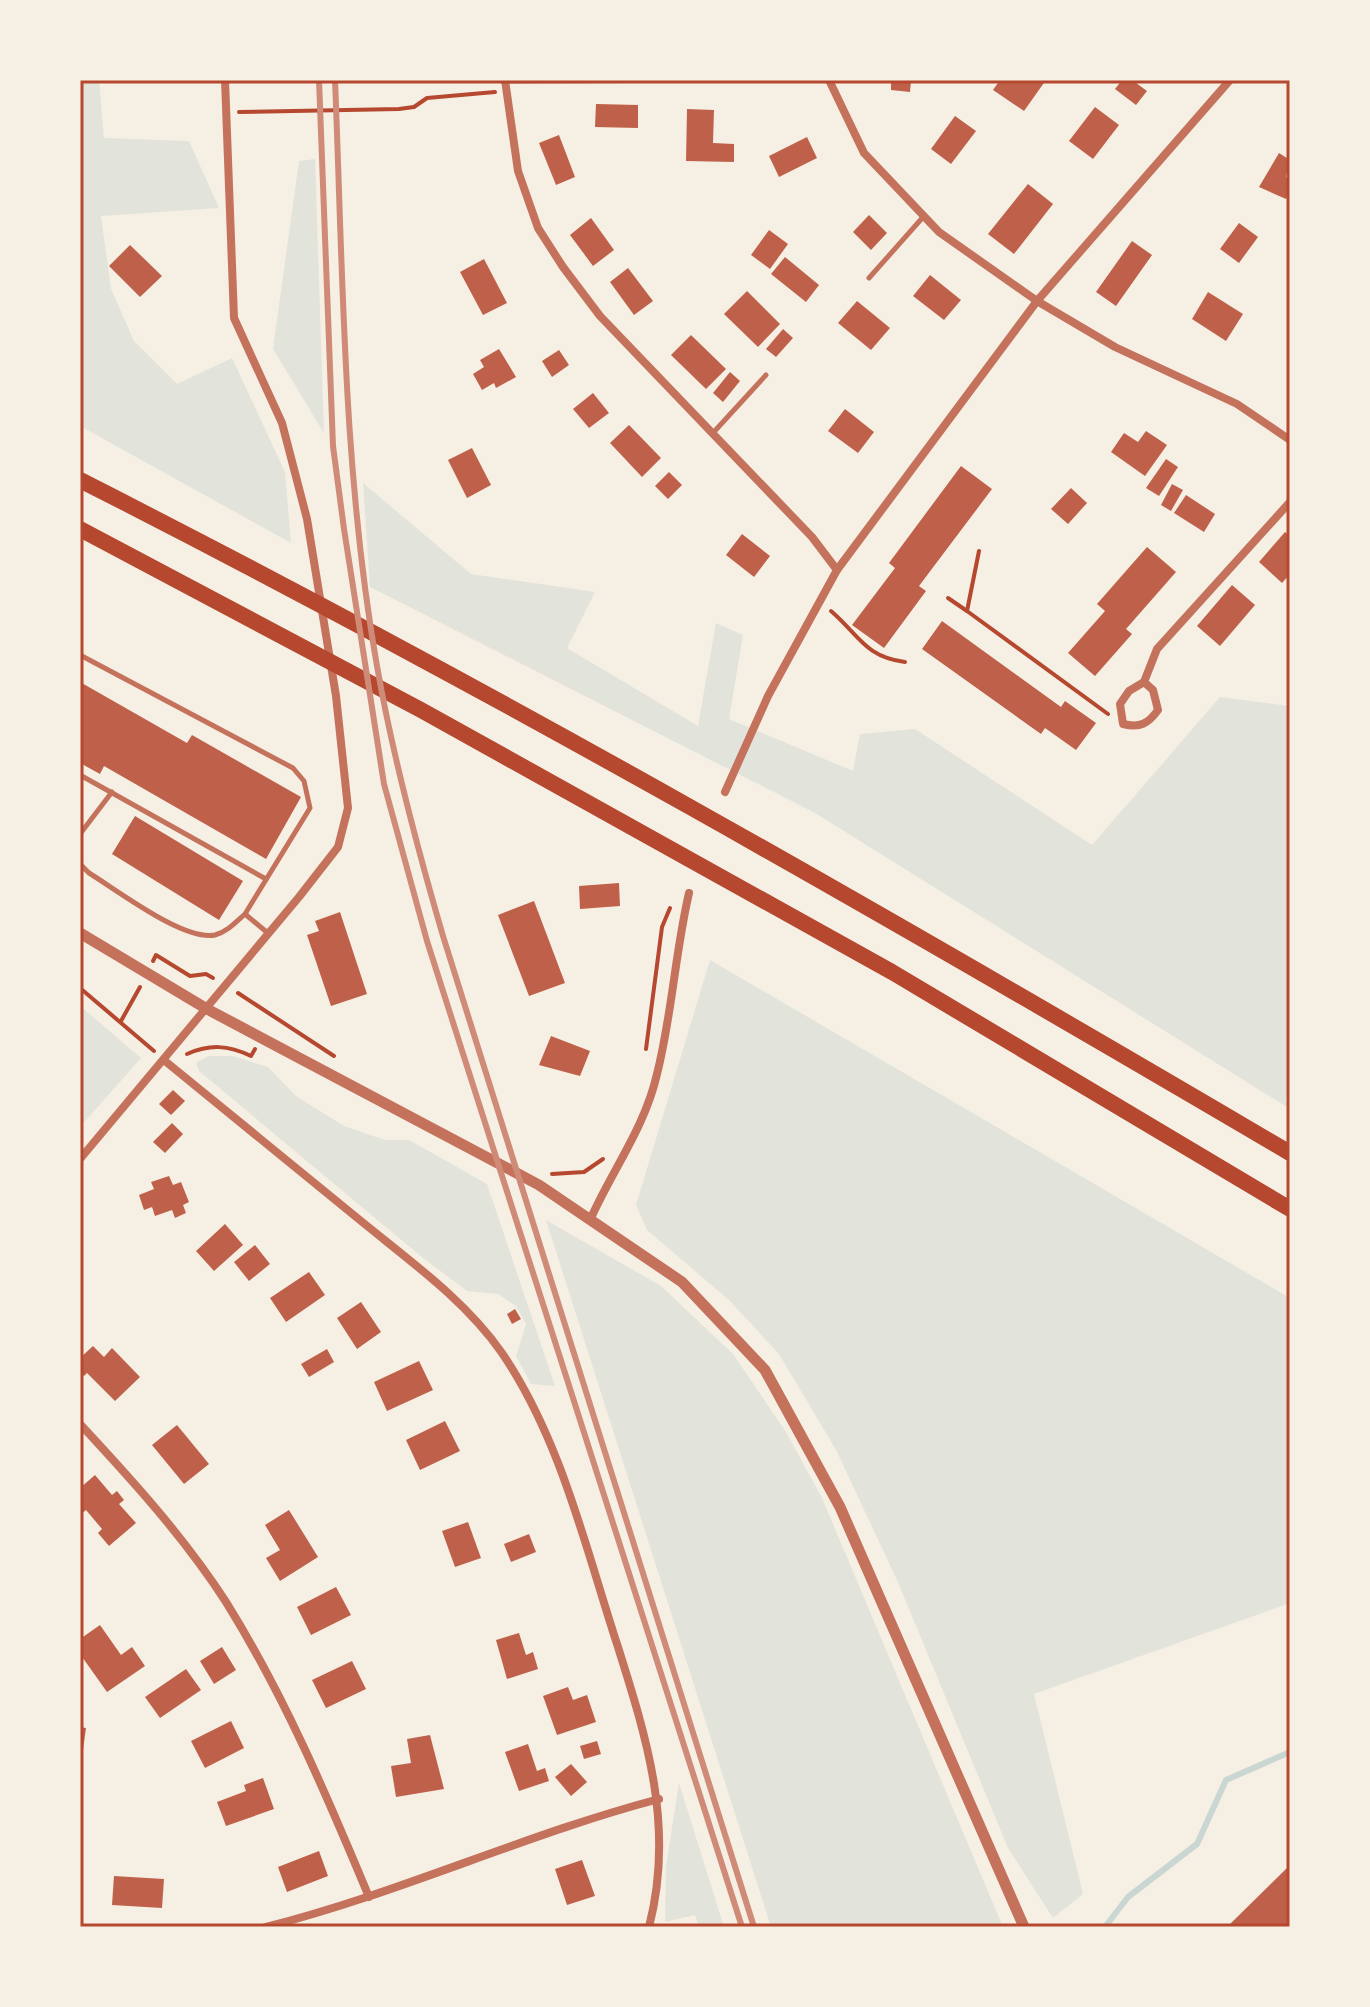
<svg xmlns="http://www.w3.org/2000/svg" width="1370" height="2007" font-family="Commissioner,sans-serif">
<rect width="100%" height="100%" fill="#f6efe4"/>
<g fill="#e2e4dc">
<polygon points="80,80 99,80 104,138 189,141 219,208 101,216 111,289 134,341 177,384 232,358 285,472 291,543 80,426"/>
<polygon points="315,159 324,433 273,349 299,161"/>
<polygon points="363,483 471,574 595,592 567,648 698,726 716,623 743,635 729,719 853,771 860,734 915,729 1092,845 1220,697 1290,706 1290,1109 815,813 370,587"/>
<polygon points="710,960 1290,1298 1290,1603 1034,1694 1083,1894 1053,1918 1008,1848 897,1580 836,1450 779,1354 729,1300 647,1230 636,1205"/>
<polygon points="80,1006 141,1058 80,1127"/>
<polygon points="208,1056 233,1056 268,1067 296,1096 344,1126 385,1140 409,1140 487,1184 555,1386 531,1384 516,1356 526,1324 516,1306 498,1294 467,1291 423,1258 199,1071 196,1063"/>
<polygon points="546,1220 661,1286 733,1354 786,1432 822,1498 1003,1927 771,1927"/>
<polygon points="679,1783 724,1927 699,1927 695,1915 665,1922 666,1866"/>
</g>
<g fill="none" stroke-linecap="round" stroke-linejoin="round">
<polyline stroke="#c9d6d2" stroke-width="6" points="1105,1927 1128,1897 1197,1844 1226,1780 1290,1752"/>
</g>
<g fill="#bf614a">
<polygon points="891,80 911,80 910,92 891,90"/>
<polygon points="1000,80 1046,80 1024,111 993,90"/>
<polygon points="1122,80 1132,80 1147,91 1136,105 1115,89"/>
<polygon points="596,104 638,105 638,128 595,127"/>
<polygon points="1095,107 1119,125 1093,159 1069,141"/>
<polygon points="687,109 714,110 713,143 734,144 734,162 686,161"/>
<polygon points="955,116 976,131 951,164 931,149"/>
<polygon points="559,135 575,177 556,185 539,143"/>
<polygon points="807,137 817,158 779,177 769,156"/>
<polygon points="1279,153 1290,160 1286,177 1290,179 1290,191 1286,199 1259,187"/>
<polygon points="1028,184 1053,204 1014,254 988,234"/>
<polygon points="869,215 887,233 871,250 853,232"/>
<polygon points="591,218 614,250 593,266 570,235"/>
<polygon points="1239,223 1258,237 1239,263 1220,249"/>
<polygon points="769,230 788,244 770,269 751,255"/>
<polygon points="1132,241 1152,255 1116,306 1096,292"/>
<polygon points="130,245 162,276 140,297 109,266"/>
<polygon points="785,257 819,285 806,302 771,274"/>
<polygon points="484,259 507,303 483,315 460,272"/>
<polygon points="628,268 653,301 634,315 610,282"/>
<polygon points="930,275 961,300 944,320 913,296"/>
<polygon points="747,291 780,324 758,347 724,314"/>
<polygon points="1208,292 1243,314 1226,341 1192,319"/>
<polygon points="857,301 890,328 871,350 838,323"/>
<polygon points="783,329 793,338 776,357 766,349"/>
<polygon points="691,335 726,369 706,389 671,355"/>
<polygon points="499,349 516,377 496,388 494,383 482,390 473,374 484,367 480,360"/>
<polygon points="559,350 569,365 552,377 542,361"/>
<polygon points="730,372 740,381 723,402 713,393"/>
<polygon points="593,393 609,413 589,428 573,409"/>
<polygon points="845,409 874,432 858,453 828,431"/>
<polygon points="629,425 661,458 642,477 610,443"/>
<polygon points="1146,431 1167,445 1145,476 1111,452 1124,433 1138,442"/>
<polygon points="472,448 491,485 467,498 448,460"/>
<polygon points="1166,459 1178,467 1159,496 1146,488"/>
<polygon points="961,466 992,489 919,586 926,591 884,648 852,625 895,568 889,563"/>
<polygon points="669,472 682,485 668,499 655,486"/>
<polygon points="1172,484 1183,490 1171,511 1161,505"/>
<polygon points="1071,488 1087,503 1068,524 1051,509"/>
<polygon points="1186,495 1215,514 1204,532 1174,513"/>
<polygon points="1285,532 1290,536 1290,574 1282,583 1259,562"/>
<polygon points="742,534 770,556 754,577 726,555"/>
<polygon points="1147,547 1176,572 1126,629 1132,634 1095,676 1068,653 1105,611 1097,604"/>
<polygon points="1232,585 1255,605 1220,646 1197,626"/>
<polygon points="942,621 1061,707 1065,701 1096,723 1076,750 1045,728 1041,734 922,649"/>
<polygon points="80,682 187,743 192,735 301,797 266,859 104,766 100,774 80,763"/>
<polygon points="135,816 243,881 219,920 112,854"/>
<polygon points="619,883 620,906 580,909 579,886"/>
<polygon points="534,901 565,983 529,996 498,915"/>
<polygon points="340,912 367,994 331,1006 307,935 319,931 315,921"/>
<polygon points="551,1036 590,1051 580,1076 539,1065"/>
<polygon points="173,1090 185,1101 171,1115 159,1104"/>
<polygon points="172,1123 183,1134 165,1153 153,1142"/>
<polygon points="169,1176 173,1185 181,1182 189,1202 183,1205 186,1213 175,1218 172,1210 155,1216 152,1207 144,1210 139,1195 154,1189 151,1182"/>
<polygon points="225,1224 243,1245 214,1271 196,1251"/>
<polygon points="255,1245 270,1264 249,1281 234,1262"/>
<polygon points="309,1272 325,1295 286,1322 270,1298"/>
<polygon points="361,1302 381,1332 357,1349 337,1318"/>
<polygon points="515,1309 521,1319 512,1324 507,1314"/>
<polygon points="93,1346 104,1357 112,1348 140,1377 115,1401 87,1373 84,1376 80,1372 80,1358"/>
<polygon points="327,1349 334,1362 309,1377 301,1364"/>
<polygon points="419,1361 433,1390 387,1411 374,1382"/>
<polygon points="445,1421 460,1451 420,1470 406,1440"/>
<polygon points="177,1425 209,1464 184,1484 152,1445"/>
<polygon points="95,1475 112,1495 117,1491 124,1500 119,1504 136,1523 109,1546 98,1533 102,1529 86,1510 80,1515 80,1488"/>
<polygon points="289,1510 318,1557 280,1581 266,1558 280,1550 265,1525"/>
<polygon points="468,1522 481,1558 455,1567 442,1531"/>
<polygon points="529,1534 536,1552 511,1562 504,1544"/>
<polygon points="336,1587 351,1615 311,1635 297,1607"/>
<polygon points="100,1625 121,1655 132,1647 145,1666 107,1692 80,1654 80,1639"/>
<polygon points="519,1633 526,1655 533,1652 538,1669 507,1679 496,1640"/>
<polygon points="222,1647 236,1670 214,1684 200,1661"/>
<polygon points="352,1661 366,1689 326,1708 312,1680"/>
<polygon points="186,1669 201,1690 160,1718 145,1697"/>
<polygon points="568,1687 573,1700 587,1695 596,1722 557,1735 543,1696"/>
<polygon points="231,1721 244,1748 205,1768 191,1741"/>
<polygon points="80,1727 86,1728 82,1757 80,1756"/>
<polygon points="430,1735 444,1789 396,1797 391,1766 411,1763 407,1739"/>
<polygon points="597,1741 601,1754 584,1759 580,1746"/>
<polygon points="528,1744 537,1771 545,1768 549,1781 519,1791 505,1752"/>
<polygon points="571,1764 587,1782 571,1796 555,1777"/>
<polygon points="263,1778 274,1809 226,1826 217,1802 246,1791 244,1785"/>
<polygon points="319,1851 328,1876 287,1892 278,1867"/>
<polygon points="582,1860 595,1896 567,1905 555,1869"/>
<polygon points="1290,1865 1290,1927 1227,1927"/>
<polygon points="114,1876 164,1879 162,1908 112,1905"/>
</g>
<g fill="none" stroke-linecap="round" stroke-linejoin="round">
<g stroke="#b5482f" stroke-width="4">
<polyline points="239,112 399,109 414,107 427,98 495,92"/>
<polyline points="979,551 967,611 1108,714"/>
<polyline points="948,598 967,611"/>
<path d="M 831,611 C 859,635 865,657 905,662"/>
<polyline points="153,961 156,955 190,976 206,974 213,978"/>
<polyline points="80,988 154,1051"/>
<polyline points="238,993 334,1056"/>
<polyline points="121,1021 140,987"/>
<polyline points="646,1049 662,927 670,908"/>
<path d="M 187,1054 C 210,1044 228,1045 251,1056 L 255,1049"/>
<polyline points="552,1174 584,1172 603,1159"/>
</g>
<g stroke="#c5725c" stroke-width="5">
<polyline points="506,81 749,80"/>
<polyline points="869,278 924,216"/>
<polyline points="712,434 766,375"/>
<polyline points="80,655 293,768 304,781 310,808 245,914 269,934"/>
<polyline points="80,775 266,879"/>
<polyline points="80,834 112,792"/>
<path d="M 80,864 L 89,873 C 117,890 183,941 215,935 C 227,932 236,922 245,914"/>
</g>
<g stroke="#c5725c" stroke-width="8">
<polyline points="505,80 518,171 538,228 563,267 600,316 812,537 837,570"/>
<polyline points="829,80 864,153 939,232 1037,301 1115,347 1237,404 1290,440"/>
<path d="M 1144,682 L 1153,690 L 1158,710 C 1148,724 1140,728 1123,724 L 1120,704 L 1129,691 L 1144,682 L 1157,649 L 1290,502"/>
<polyline points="725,792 768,696 837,570 1037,301 1230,80"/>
<path d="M 165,1061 C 230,1114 296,1168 361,1221 C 410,1261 466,1301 502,1353 C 561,1440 585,1546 617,1644 C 647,1739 675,1827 649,1927"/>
<polyline points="80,1159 299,897 338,847 348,808 336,696 307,519 282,423 234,318 225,80"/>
<path d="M 591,1218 C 613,1169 645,1127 657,1074 C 672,1015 675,953 689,893"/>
<path d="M 80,1424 C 132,1480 184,1537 226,1602 C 284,1695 327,1796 369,1897"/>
<path d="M 266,1927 C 400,1893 526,1834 659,1799"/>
</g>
<polyline stroke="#c5725c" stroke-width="11" points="80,933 207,1009 539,1185 682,1282 765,1370 840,1507 1024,1927"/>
<g stroke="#b5482f" stroke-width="16">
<path d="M 80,480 C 492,689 892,919 1290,1153"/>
<polyline points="80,529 421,710 892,972 1290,1209"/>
</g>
<g stroke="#cf8b77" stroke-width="6">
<polyline points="319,80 333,446 344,529 384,784 427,941 742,1927"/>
<path d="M 335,80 C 343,275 343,473 377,666 C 393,758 417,847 443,936 L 754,1927"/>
</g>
</g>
<rect width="1370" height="2007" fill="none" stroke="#f6efe4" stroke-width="164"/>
<rect x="82" y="82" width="1206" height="1843" fill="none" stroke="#b5482f" stroke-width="3"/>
</svg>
